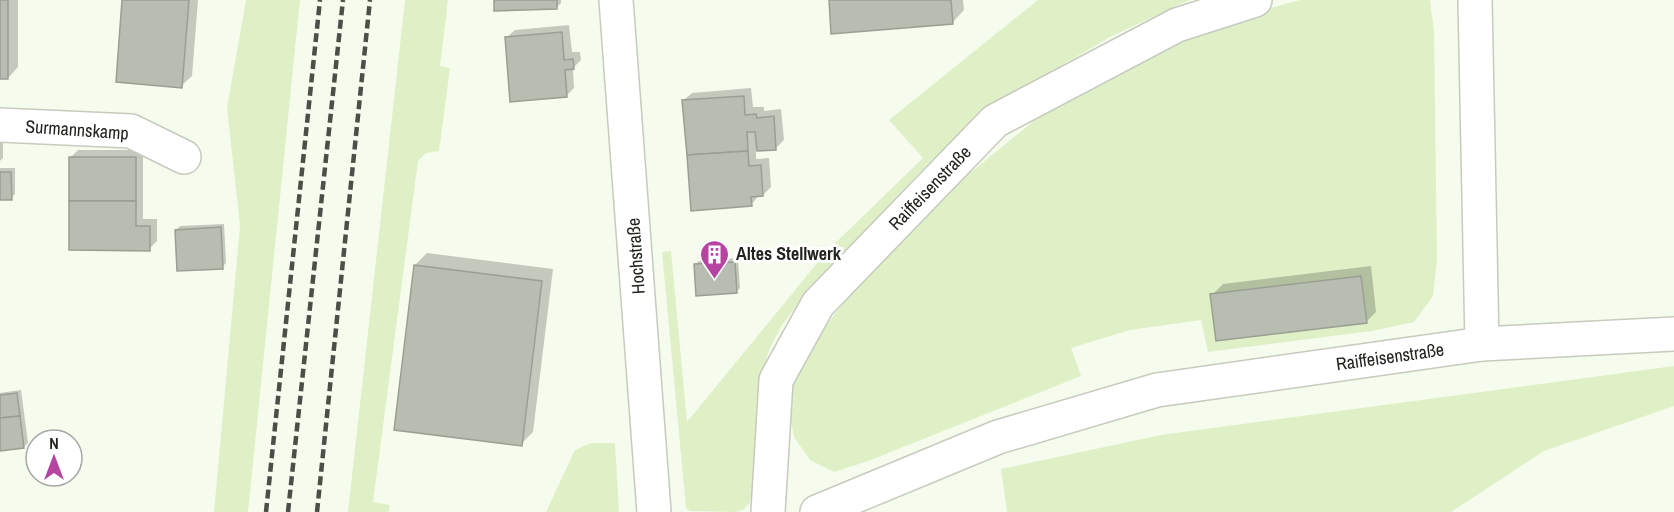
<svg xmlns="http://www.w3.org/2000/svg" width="1674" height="512" font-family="'Archivo Narrow',sans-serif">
<rect width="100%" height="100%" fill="#f5fbed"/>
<g fill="#dff0c7">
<polygon points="246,0 300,0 248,512 214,512 240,226 227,108"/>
<polygon points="405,0 448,0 440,66 450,68 439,151 426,153 418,161 373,502 390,505 389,512 348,512"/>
<polygon points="1038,0 1189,0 1110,37 1030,84 929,163 814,284 782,325 769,350 759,386 756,485 750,502 744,509 736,512 690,511 686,508 662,252 671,251 687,422 827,251 923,158 889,120"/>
<polygon points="1300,0 1430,0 1434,31 1437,260 1433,296 1414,322 1372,331 1208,352 1201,320 1130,330 1071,348 1081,376 868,461 834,472 810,460 794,437 790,416 793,384 808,349 854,289 943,195 1035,120 1129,63 1230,19"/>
<polygon points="1674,366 1674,406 1544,451 1451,512 1007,512 1001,469 1161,435"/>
<polygon points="591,443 615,443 619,512 546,512 575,450"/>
</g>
<g fill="#0003">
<polygon points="0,0 18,0 18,67 8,78 0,78"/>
<polygon points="123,0 198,0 192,76 181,86"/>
<polygon points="496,0 561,0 561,3 557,7"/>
<polygon points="830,0 963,0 964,10 952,23"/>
<polygon points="569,25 572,52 580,52 581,60 573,68 574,88 567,95 507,37 515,30"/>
<polygon points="751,88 753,107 764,107 764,111 781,109 784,140 776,148 756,149 756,159 769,158 771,187 763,195 759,195 751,205 684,100 692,93"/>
<polygon points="0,138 3,138 3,158 0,161"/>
<polygon points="78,150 143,150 143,219 157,219 157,241 149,249 71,157"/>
<polygon points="0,168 15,168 15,194 11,198 0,198"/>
<polygon points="224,224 226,263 222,267 176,230 180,226"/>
<polygon points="427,253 553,269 533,432 521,444 415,265"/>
<polygon points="738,258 740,288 736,292 695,265 699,261"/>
<polygon points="1371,266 1376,312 1366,322 1212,295 1223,284"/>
<polygon points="21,390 28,443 24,447 0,450 0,393"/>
</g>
<g fill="#b7bdb0" stroke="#9a9f93" stroke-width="1.5">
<rect x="0" y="0" width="8" height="79"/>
<polygon points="122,0 189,0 182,88 116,82"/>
<polygon points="494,0 557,0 557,9 494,11"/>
<polygon points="829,0 951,0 953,24 831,34"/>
<polygon points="562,32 564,60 573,59 574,69 565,70 567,97 510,102 505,37"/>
<polygon points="744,96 745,115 756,114 757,118 774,116 776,150 757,151 755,132 747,132 748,151 687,155 682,100"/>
<polygon points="748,151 749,166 761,165 763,196 751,197 752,206 691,211 687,155"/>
<rect x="69" y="157" width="67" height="44"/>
<polygon points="0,172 11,172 12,200 0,200"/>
<polygon points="69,201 136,201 136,226 150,226 150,251 69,250"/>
<polygon points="221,227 223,269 177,271 175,230"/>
<polygon points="735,262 737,293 696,296 694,264"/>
<polygon points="414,265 542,281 522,446 394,430"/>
<polygon points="1361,276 1367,323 1216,341 1210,294"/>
<polygon points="17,393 20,416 0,418 0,395"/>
<polygon points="20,416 24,448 0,451 0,418"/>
</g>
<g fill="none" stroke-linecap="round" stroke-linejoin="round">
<defs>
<g id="minor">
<polyline points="616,0 654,512"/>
<polyline points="1475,0 1482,344"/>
<polyline points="0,125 131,131 184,157"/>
<polyline points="768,512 776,380 818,304 995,121 1177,25 1255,0"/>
<polyline points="817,512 998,437 1157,390 1482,344 1674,334"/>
</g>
</defs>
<use href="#minor" stroke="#c6cbbe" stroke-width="36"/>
<use href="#minor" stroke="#fff" stroke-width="33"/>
<g stroke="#4c4f48" stroke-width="4.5" stroke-dasharray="9 4.5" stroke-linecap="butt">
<polyline points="266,512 320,0"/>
<polyline points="288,512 343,0"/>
<polyline points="317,512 370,0"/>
</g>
</g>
<defs>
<symbol id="building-pin" viewBox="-11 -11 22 30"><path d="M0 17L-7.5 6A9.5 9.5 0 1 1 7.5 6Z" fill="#b645a1" stroke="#fff"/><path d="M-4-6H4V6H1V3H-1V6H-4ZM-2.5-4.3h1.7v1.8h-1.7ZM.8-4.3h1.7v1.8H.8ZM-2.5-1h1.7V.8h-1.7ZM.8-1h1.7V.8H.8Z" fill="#fff"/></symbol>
</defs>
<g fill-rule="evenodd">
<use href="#building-pin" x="698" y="238" width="33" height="45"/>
</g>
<g text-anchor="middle" stroke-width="6" stroke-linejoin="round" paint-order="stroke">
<g font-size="18" fill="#21231e" stroke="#fff">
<text transform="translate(77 130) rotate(4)" y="6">Surmannskamp</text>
<text transform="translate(930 188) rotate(-46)" y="6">Raiffeisenstraße</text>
<text transform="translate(636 256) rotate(-94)" y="6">Hochstraße</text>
<text transform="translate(1390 357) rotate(-8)" y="6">Raiffeisenstraße</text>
</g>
<g font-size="18" font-weight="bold" fill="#21231e" stroke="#fff" text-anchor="start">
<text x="736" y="260">Altes Stellwerk</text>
</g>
</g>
<g transform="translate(54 458)"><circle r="28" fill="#ffffff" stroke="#a6a7a5" stroke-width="1.5"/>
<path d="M0-4.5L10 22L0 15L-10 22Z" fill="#b645a1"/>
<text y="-9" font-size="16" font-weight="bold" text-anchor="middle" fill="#21231e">N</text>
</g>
</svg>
